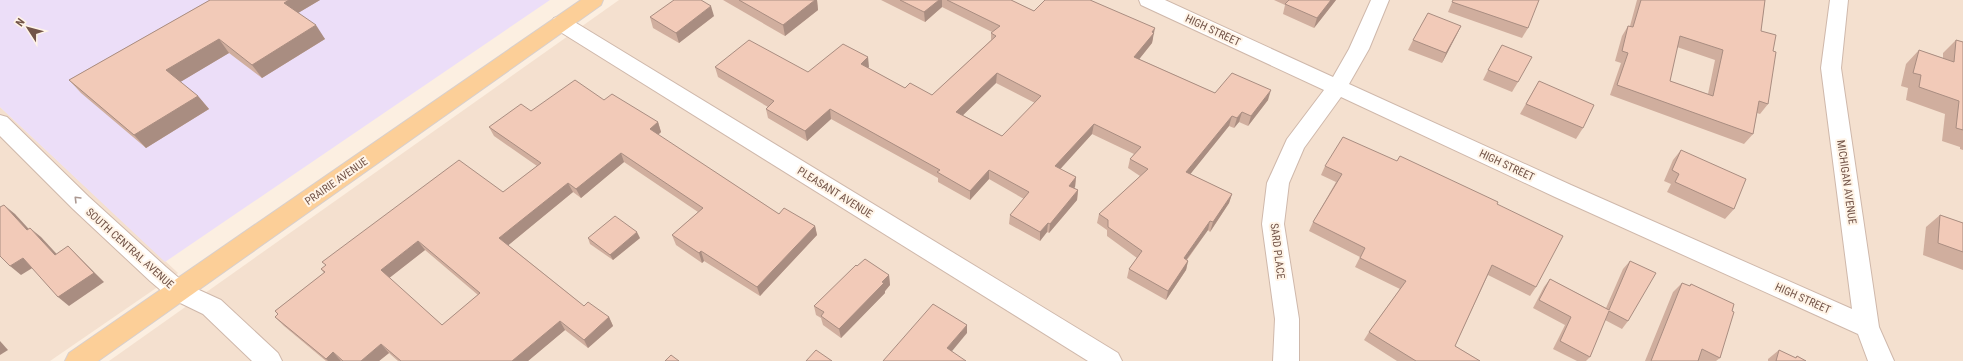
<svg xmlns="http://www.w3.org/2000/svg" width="1963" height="361" font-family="'Roboto Condensed',sans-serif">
<rect width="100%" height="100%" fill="#fcefe1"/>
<g fill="#f4e0cf">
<polygon points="619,0 1963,0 1963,361 109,361"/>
<polygon points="0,107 178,273 50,361 0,361"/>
</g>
<polygon fill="#ecdef8" points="0,0 550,0 165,262 0,107"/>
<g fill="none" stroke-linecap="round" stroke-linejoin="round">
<defs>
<g id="minor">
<polygon points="1139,0 1165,0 1333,77 1349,49 1371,0 1389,0 1369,49 1349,84 1571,185 1852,309 1821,68 1830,0 1848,0 1841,68 1879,327 1894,361 1868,361 1858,334 1555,197 1341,97 1304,148 1289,183 1284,224 1299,319 1299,361 1273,361 1275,319 1262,224 1267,183 1287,139 1324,90 1141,5"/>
<polygon points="561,16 568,18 1118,353 1122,361 1088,361 554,28 551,23 554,18"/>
<polygon points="0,115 7,117 89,197 166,267 186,284 221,300 278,353 282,361 252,361 203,314 170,298 150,281 73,209 0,136"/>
</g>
<polygon id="major" points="581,0 603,0 601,5 98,361 65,361 69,353"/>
</defs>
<use href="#minor" stroke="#cfb8ab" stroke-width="2"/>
<use href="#major" stroke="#d8cfcc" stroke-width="2"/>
<use href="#minor" fill="#fff" fill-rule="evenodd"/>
<use href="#major" fill="#fccf98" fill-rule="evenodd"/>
</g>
<g fill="#d0ae9e" fill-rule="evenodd">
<polygon points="210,0 320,0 298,13 325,39 262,78 229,53 180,82 198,96 209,109 146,148 81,93 69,80"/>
<polygon points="723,0 817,0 818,10 785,36"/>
<path d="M 881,0 L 1011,0 L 1034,11 L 1153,38 L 1152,43 L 1139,59 L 1215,93 L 1268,100 L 1248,126 L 1239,122 L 1234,128 L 1229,126 L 1190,174 L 1232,194 L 1229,203 L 1210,232 L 1208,230 L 1187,260 L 1188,261 L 1186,270 L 1166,300 L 1127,278 L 1129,269 L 1137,258 L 1107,236 L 1107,230 L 1097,223 L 1099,214 L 1140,176 L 1128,168 L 1130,159 L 1134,154 L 1092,134 L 1060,169 L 1076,177 L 1075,187 L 1074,188 L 1078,190 L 1077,200 L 1049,233 L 1047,232 L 1040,241 L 1009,224 L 1010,215 L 1024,199 L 989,179 L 970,200 L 938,182 L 938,178 L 831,119 L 807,141 L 768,118 L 766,109 L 768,107 L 718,77 L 715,67 L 808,72 L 869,67 L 868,68 L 905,88 L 932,95 L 991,40 L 991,33 L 992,32 L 942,7 L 925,22 ZM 996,83 L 1035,103 L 1002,136 L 963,115 Z"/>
<polygon points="1274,0 1336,0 1314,28 1283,14 1285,5"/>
<polygon points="1453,0 1528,28 1522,38 1448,12"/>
<path d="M 1637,0 L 1765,0 L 1761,31 L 1773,51 L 1768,104 L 1760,114 L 1757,113 L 1753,134 L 1744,144 L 1610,95 L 1621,63 L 1615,61 L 1622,36 L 1628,26 L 1630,26 ZM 1677,47 L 1715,60 L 1708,94 L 1670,81 Z"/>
<polygon points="714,16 679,43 653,28 650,17"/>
<polygon points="1461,26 1456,36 1442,63 1408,50 1413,40"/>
<polygon points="1956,40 1963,42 1963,150 1960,149 1960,147 1942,141 1945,114 1906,100 1908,88 1901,86 1906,64 1919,50 1943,58 1943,53"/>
<polygon points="1488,70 1518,82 1512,92 1483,80"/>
<polygon points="1539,81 1583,128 1576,139 1520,114"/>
<path d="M 604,100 L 658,122 L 661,132 L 658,135 L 779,214 L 815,226 L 817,235 L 760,296 L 704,261 L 702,263 L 676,245 L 672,235 L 698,212 L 624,162 L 581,198 L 573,192 L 508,245 L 584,306 L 609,317 L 613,326 L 588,348 L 565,330 L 528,361 L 398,361 L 389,353 L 379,361 L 326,361 L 284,326 L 275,317 L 278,314 L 275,311 L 324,273 L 321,269 L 326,265 L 322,262 L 503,192 L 537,166 L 494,136 L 489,127 L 531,111 ZM 425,250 L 478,295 L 442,325 L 389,278 Z"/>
<polygon points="1681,150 1734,209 1725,219 1667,192 1671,184 1664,181 1673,160"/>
<polygon points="1397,161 1497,204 1536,287 1530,296 1488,275 1455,346 1480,361 1397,361 1364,340 1369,332 1400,289 1355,267 1360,257 1309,231 1313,222 1336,182 1321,175 1325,166"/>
<polygon points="1940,215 1963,223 1963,270 1923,255 1926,227"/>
<polygon points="588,238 640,238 613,260 590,244"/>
<polygon points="1630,261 1628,321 1622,329 1605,320 1590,357 1586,361 1577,361 1553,349 1565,325 1533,308 1544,287 1550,279 1606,308 1623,269"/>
<polygon points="857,266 889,275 890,285 885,291 885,293 841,338 823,325 821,318 816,315 814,306"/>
<polygon points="1682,283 1689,286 1691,284 1732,311 1720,358 1716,361 1645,361 1673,292"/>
<polygon points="1779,350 1795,358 1797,356 1806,361 1768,361 1768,359"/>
</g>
<g fill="#a98d81">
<polygon points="289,0 320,0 293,16 284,3"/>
<polygon points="815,0 817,0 818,10 785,36 783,25"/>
<polygon points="939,0 942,0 942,7 925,22 924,12"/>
<polygon points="1331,0 1336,0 1314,28 1317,18"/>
<polygon points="711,6 714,16 679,43 676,33"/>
<polygon points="316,25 325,39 262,78 252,65"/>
<polygon points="1461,26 1456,36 1442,63 1446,53"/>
<polygon points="1155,28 1152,43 1133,67 1134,57 1152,32"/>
<polygon points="219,39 229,53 177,84 166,70"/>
<polygon points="868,57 869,67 862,74 861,64"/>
<polygon points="997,73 996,83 957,121 956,112"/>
<polygon points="1271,90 1268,100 1248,126 1251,116"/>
<polygon points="198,96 209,109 146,148 134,135"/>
<polygon points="830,109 831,119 807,141 805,131"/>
<polygon points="1242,112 1239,122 1234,128 1237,118"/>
<polygon points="1232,116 1229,126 1184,182 1186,172"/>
<polygon points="658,122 661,132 653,139 650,129"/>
<polygon points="1094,124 1092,134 1054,176 1055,166"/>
<polygon points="621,153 624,162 581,198 576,189"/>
<polygon points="989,170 989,179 970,200 970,191"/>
<polygon points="1076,177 1075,187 1068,195 1069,186"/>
<polygon points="568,183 573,192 505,248 499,238"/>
<polygon points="1078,190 1077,200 1049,233 1050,224"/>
<polygon points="1232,194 1229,203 1210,232 1213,222"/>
<polygon points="4,205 15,214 38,239 27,230"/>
<polygon points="1210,221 1208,230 1181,267 1184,258"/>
<polygon points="1048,223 1047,232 1040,241 1040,232"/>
<polygon points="815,226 817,235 760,296 757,287"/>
<polygon points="30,228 41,237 66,264 55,255"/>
<polygon points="637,232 640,238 613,260 610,255"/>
<polygon points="418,241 425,250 388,279 381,270"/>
<polygon points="68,246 104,282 69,306 58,297"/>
<polygon points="701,251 704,261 702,263 699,253"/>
<polygon points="23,258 34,267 21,275 10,266"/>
<polygon points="1188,261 1186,270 1166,300 1168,291"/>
<polygon points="889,275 890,285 885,291 885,293 841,338 839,329"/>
<polygon points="609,317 613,326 588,348 584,340"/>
<polygon points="560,321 565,330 528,361 512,361"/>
<polygon points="967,325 967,333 948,356 947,348"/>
<polygon points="0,341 8,350 0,355"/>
<polygon points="381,344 389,353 379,361 361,361"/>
<polygon points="333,352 341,361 328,361 326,359"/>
</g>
<g fill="#f2cab8" stroke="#a98d81" fill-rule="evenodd">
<polygon points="210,0 289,0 284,3 316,25 252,65 219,39 166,70 198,96 134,135 69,80"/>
<polygon points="674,0 701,0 711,6 676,33 650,17"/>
<polygon points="739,0 815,0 783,25"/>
<polygon points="900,0 939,0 924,12"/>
<path d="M 947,0 L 1011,0 L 1034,11 L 1045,0 L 1090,0 L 1155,28 L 1152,32 L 1154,33 L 1134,57 L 1215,93 L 1232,73 L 1271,90 L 1251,116 L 1242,112 L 1237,118 L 1232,116 L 1186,172 L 1232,194 L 1213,222 L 1210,221 L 1184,258 L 1188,261 L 1168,291 L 1129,269 L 1142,251 L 1108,227 L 1108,220 L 1099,214 L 1148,169 L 1130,159 L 1141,147 L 1094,124 L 1055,166 L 1076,177 L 1069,186 L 1078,190 L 1050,224 L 1048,223 L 1040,232 L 1010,215 L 1029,192 L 989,170 L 970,191 L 937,172 L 940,170 L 830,109 L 805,131 L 766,109 L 774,101 L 715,67 L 749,40 L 808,72 L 843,44 L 868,57 L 861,64 L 905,88 L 910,83 L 932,95 L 996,36 L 991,33 L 1000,26 ZM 997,73 L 1041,96 L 1002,136 L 956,112 Z"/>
<polygon points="1289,0 1331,0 1317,18 1285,4"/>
<polygon points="1453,0 1539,0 1528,28 1452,2"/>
<path d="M 1641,0 L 1765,0 L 1761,31 L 1776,35 L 1773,51 L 1776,52 L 1768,104 L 1759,101 L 1753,134 L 1617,85 L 1628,53 L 1622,51 L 1628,26 L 1633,27 ZM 1680,36 L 1723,50 L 1713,96 L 1670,81 Z"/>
<polygon points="1428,13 1461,26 1446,53 1413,40"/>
<polygon points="1956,40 1963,42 1963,130 1956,128 1959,101 1919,87 1921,75 1913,73 1919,50 1954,62"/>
<polygon points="1502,45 1532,57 1518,82 1488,70"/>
<path d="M 575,80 L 604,100 L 612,94 L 658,122 L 650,129 L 779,214 L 784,208 L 815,226 L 757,287 L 701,251 L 699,253 L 672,235 L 703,208 L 621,153 L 576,189 L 568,183 L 499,238 L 584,306 L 588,302 L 609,317 L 584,340 L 560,321 L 512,361 L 401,361 L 381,344 L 361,361 L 343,361 L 333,352 L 326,359 L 275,317 L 278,314 L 275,311 L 325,272 L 321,269 L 326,265 L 322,262 L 459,160 L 503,192 L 541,163 L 489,127 L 521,104 L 531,111 ZM 418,241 L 480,293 L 442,325 L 381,270 Z"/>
<polygon points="1539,81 1594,105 1583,128 1526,104"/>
<polygon points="1343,137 1397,161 1400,156 1498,202 1497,204 1563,236 1536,287 1492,265 1455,346 1480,361 1416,361 1369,332 1406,281 1360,258 1365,248 1313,222 1342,174 1325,166"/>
<polygon points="1681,150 1746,179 1734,209 1675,182 1679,174 1672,170"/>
<polygon points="4,205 27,230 30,228 55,255 68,246 94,273 58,297 23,258 10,266 0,256 0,207"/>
<polygon points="1940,215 1963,223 1963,252 1938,243"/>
<polygon points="615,216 637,232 610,255 588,238"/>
<polygon points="865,259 889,275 882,282 884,283 839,329 821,316 824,312 814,306 856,265 857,266"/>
<polygon points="1630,261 1656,273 1628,321 1609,311 1590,357 1560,341 1571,317 1539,300 1550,279 1609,310"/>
<polygon points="1682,283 1690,286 1691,284 1734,304 1732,311 1734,312 1720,358 1702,349 1698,361 1651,361"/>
<polygon points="933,304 967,325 947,348 966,361 883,361"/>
<polygon points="816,350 832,361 806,361"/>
<polygon points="1779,350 1796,358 1797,356 1806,361 1776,361"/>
<polygon points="671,355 679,361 665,361"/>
</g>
<defs><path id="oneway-chevron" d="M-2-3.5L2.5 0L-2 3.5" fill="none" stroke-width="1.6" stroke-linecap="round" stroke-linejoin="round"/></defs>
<use stroke="#ab9891" href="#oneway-chevron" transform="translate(77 199) rotate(-135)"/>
<g text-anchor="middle" stroke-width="4" stroke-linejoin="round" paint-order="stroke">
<g font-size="11" fill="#735448" stroke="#fff4e7">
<text transform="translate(1213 30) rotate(25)" y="4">HIGH STREET</text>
<text transform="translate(1507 165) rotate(25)" y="4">HIGH STREET</text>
<text transform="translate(336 181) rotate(-35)" y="4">PRAIRIE AVENUE</text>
<text transform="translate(1847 182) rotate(82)" y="4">MICHIGAN AVENUE</text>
<text transform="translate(835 192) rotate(32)" y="4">PLEASANT AVENUE</text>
<text transform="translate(130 248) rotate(42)" y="4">SOUTH CENTRAL AVENUE</text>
<text transform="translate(1278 251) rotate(83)" y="4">SARD PLACE</text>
<text transform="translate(1803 298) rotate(24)" y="4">HIGH STREET</text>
</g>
</g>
<g transform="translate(28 28) rotate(306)" stroke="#fff4e7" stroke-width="3" paint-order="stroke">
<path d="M0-3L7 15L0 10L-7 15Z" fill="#735448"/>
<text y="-6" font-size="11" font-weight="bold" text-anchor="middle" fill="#735448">N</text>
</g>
</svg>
